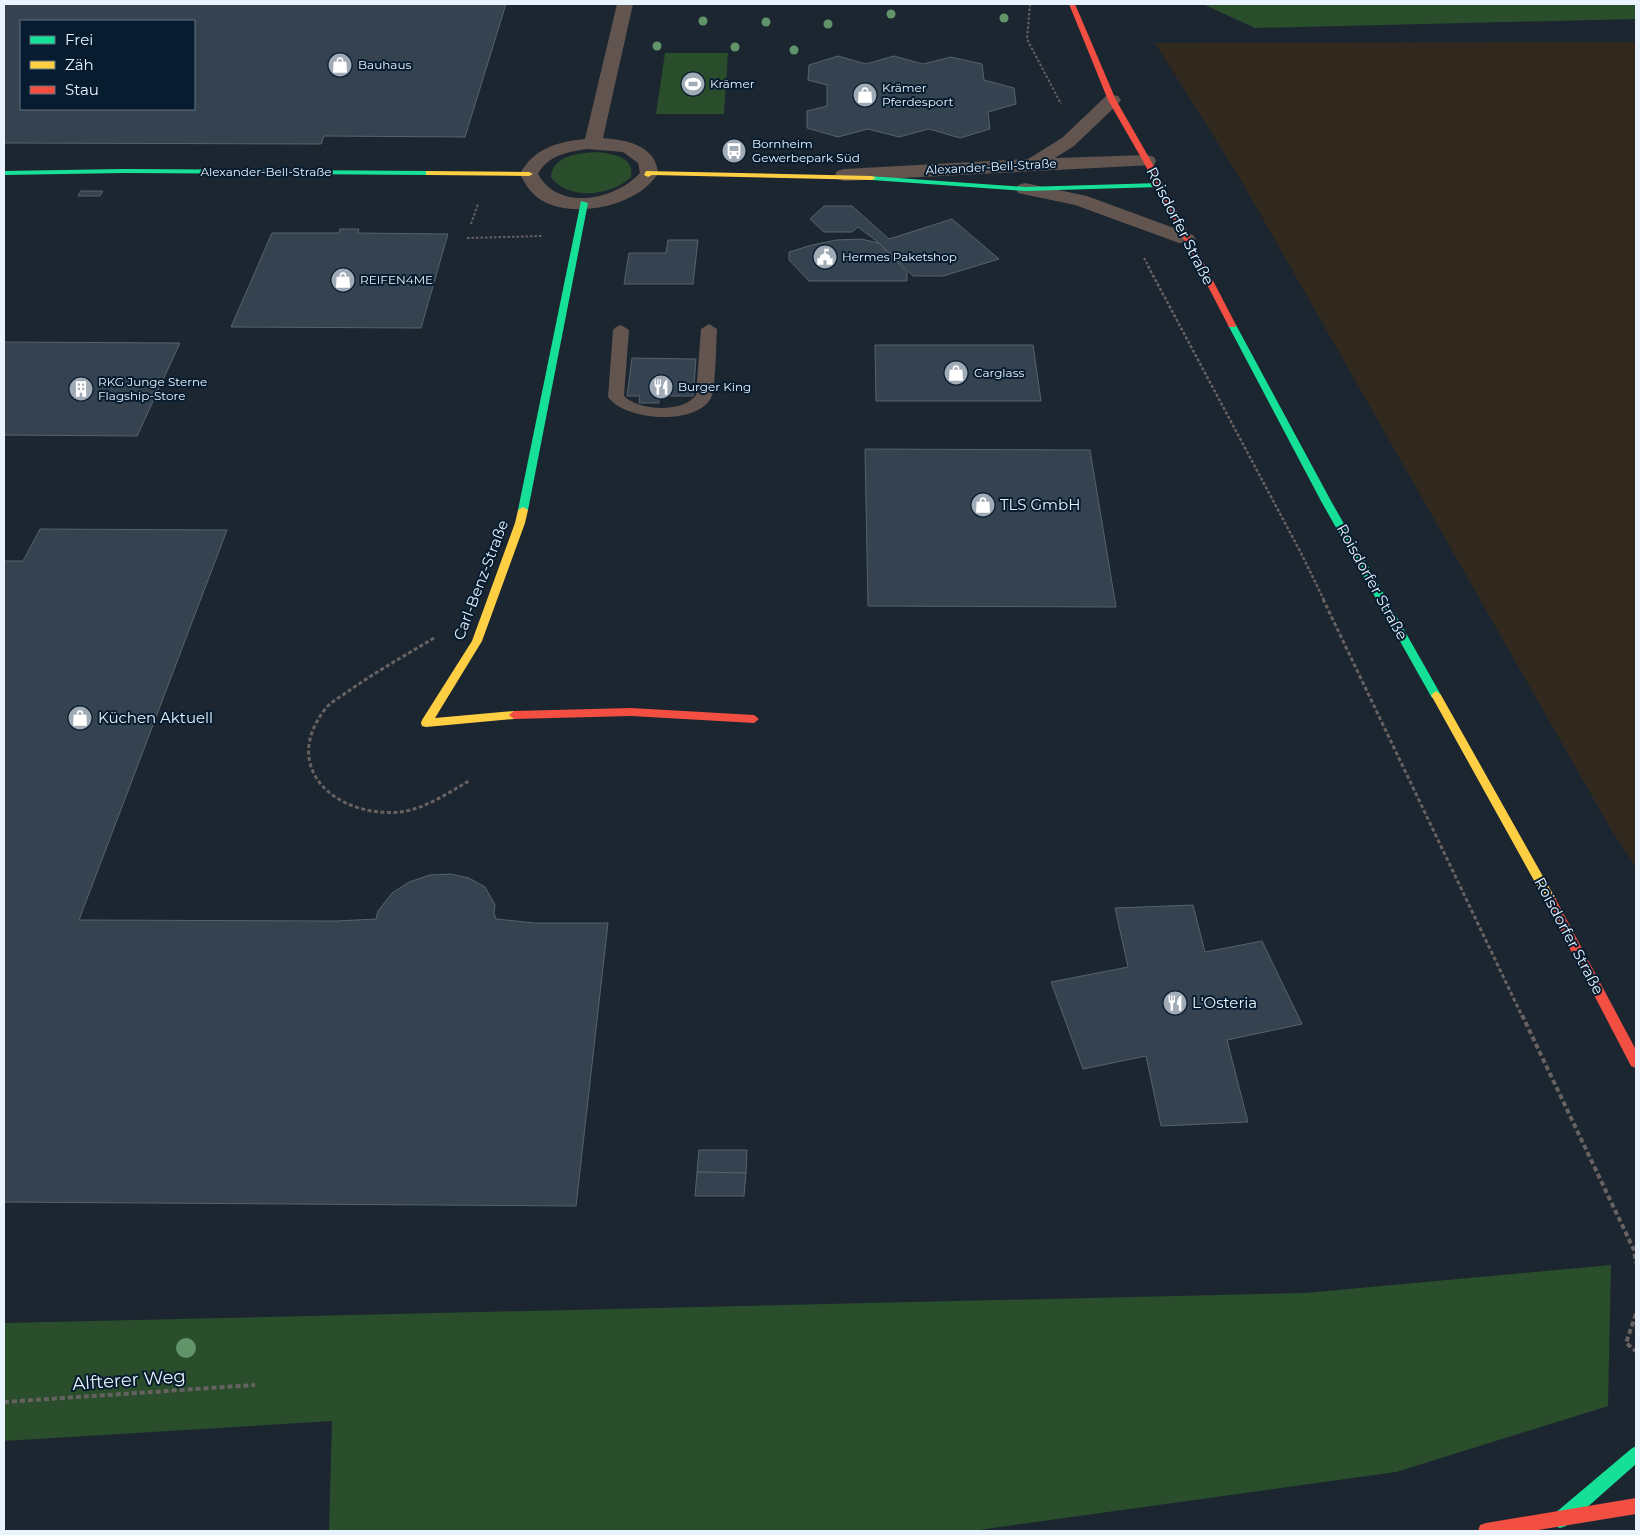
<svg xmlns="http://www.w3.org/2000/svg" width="1640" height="1535" font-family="Montserrat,sans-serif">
<rect width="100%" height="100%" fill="#1b2631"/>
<polygon fill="#32291e" points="1636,42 1636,867 1612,831 1238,175 1155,43"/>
<g fill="#2a4d2b">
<polygon points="1155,4 1636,4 1636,19 1255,28 1205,5"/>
<polygon points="665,53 728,53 724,114 656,114"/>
<path d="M 598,152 C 613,154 635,157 631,177 C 612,196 568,201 551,177 C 552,155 580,153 598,152 Z"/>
<polygon points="1611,1265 1608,1406 1396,1472 971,1531 329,1531 332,1421 4,1441 4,1323 1305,1293"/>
</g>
<g fill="#354351" stroke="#58616b" fill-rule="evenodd">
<path d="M 4,4 L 506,4 L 465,137 L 324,136 L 321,144 L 4,143 ZM 21,21 L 194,21 L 194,109 L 21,109 Z"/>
<polygon points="838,56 866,64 894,56 923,64 951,57 982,64 984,80 1014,88 1016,104 988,112 990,129 960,138 929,129 899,137 868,129 838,137 807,128 807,111 827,106 827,85 808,80 809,65"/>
<polygon points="81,191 103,191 100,196 78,196"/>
<polygon points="824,206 852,206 889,239 952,219 999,259 943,276 913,276 879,243 858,227 852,232 824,232 810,219"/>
<polygon points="340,229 359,229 358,233 448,234 421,328 231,327 272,233 339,233"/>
<polygon points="861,239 879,243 907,272 907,281 809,281 789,260 789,252 812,245 836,240"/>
<polygon points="668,240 698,240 693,284 624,284 629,253 666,253"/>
<polygon points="4,342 180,343 137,436 4,435"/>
<polygon points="875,345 1033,345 1041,401 876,401"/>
<polygon points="632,358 696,359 693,396 659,396 659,403 639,403 640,396 627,396"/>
<polygon points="865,449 1090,450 1116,607 868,606"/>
<polygon points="40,529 227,530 79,920 336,921 376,919 378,911 392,893 409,882 430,875 451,874 469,878 485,887 495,905 494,913 496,919 535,923 608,923 576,1206 4,1202 4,561 23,561"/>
<polygon points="1193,905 1205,952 1262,941 1302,1024 1227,1040 1248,1122 1161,1126 1146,1056 1083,1069 1051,982 1128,967 1115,908"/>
<polygon points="699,1150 747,1150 746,1173 697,1172"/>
<polygon points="697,1172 746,1173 744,1196 695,1196"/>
</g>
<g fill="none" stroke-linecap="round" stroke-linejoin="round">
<g stroke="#676261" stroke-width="2" stroke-dasharray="2.5 2" stroke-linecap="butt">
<polyline points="1030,4 1027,39 1061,104"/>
<polyline points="471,224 478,204"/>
<polyline points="467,238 543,236"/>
<polyline points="1144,258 1149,267"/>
</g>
<polyline stroke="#676261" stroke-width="2.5" stroke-dasharray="3 2" stroke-linecap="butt" points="1148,266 1301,553 1324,600"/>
<g stroke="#676261" stroke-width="3" stroke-dasharray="4 2.5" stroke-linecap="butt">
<polyline points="1323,599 1522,1016"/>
<path d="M 434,638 C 406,655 377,671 350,690 C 342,696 332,701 326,708 C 278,769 338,818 400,812 C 425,809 448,793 469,781"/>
</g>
<g stroke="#676261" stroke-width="4" stroke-dasharray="5 3" stroke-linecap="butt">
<polyline points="1522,1015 1634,1250 1636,1263"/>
<polyline points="1636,1314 1626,1343 1636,1351"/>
<polyline points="4,1402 255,1385"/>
</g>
<path fill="#62544e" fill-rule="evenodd" d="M 709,324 L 717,329 C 716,342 716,388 711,398 C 696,426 625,421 608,397 L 613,330 L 616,327 L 621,325 L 629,330 L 624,396 C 638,411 684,413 696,395 L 701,329 Z"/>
<g fill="#62544e" fill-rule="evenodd">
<path d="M 617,4 L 633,4 L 603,138 C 626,140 656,145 658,173 C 639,206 574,220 541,200 C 530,193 526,185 520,174 C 534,148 557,142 585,139 ZM 587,149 L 623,152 L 638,163 L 640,173 C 615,200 559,212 538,174 C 548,155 568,152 587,149 Z"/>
<polygon points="1112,95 1118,96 1121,100 1118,104 1074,146 1055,158 1147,155 1154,157 1156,161 1154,165 844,181 837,179 835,175 837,171 844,169 1028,159 1062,138 1106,96"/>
<polygon points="1025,183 1087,196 1193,235 1196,239 1193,243 1179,243 1075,205 1018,193 1016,189 1018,185"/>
</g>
<g fill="#16e098" fill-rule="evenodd">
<polygon points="123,169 429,171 433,173 429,175 123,173 4,175 4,171"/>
<polygon points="869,176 1025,187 1159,183 1163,185 1159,187 1025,191 872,180 869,180"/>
<polygon points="581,201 588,203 528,510 523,513 518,510"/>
<polygon points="1232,322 1236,325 1331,501 1441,695 1440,698 1432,698 1321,501 1228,325"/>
<polygon points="1636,1446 1636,1464 1566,1526 1560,1528 1554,1526 1552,1520 1554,1514 1631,1449"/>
</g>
<g fill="#ffcf43" fill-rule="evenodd">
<polygon points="426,171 529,172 533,174 529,176 429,175 426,175"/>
<polygon points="646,171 872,176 876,178 872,180 652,175 648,177 644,175"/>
<polygon points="523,507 528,510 525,523 482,641 435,718 514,711 519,715 514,719 426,727 422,726 421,723 422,720 472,641 515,523 518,510"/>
<polygon points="1436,691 1441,695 1554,896 1556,899 1554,902 1546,902 1431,695"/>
</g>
<g fill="#f24e42" fill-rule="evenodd">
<polygon points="1069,4 1075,4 1116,100 1151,161 1236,325 1235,327 1229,327 1228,325 1143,161 1108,100"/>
<polygon points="631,708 754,715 759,719 754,723 631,716 514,719 509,715 514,711"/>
<polygon points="1550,894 1554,896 1636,1050 1636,1068 1631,1066 1544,899 1546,896"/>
<polygon points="1636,1498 1636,1514 1532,1531 1478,1531 1480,1525 1486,1523"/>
</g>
</g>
<g fill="#619569">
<circle cx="891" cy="14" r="4.5"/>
<circle cx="1004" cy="18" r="4.5"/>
<circle cx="703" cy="21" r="4.5"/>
<circle cx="766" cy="22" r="4.5"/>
<circle cx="828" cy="24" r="4.5"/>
<circle cx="657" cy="46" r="4.5"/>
<circle cx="735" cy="47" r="4.5"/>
<circle cx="794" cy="50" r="4.5"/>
<circle cx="186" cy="1348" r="10"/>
</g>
<defs>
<symbol id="shop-disc" viewBox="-11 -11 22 22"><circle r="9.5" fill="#a1abb6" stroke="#081c2f"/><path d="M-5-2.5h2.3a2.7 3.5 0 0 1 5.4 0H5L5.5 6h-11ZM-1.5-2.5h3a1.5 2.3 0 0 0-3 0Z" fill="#fff"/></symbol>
<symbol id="stadium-disc" viewBox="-11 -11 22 22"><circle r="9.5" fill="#a1abb6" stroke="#081c2f"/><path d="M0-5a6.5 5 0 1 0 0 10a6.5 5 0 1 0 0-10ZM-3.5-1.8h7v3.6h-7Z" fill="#fff"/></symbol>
<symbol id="bus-disc" viewBox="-11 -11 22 22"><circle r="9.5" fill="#a1abb6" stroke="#081c2f"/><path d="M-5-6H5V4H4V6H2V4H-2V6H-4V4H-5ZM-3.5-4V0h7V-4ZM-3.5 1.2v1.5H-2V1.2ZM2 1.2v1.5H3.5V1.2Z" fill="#fff"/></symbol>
<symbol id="civic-disc" viewBox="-11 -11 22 22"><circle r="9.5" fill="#a1abb6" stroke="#081c2f"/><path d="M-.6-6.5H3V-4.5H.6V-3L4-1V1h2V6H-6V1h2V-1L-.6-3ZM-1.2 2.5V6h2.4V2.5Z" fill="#fff"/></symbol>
<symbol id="restaurant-disc" viewBox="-11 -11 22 22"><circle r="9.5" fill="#a1abb6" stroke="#081c2f"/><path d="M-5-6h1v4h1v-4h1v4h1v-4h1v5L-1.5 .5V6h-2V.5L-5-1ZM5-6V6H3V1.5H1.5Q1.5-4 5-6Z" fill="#fff"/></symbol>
<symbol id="building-disc" viewBox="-11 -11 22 22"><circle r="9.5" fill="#a1abb6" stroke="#081c2f"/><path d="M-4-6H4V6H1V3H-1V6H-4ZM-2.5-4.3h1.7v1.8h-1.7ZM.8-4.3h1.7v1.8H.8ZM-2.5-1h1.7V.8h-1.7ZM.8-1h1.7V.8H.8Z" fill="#fff"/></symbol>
</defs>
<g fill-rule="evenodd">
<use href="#shop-disc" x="326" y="51" width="28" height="28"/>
<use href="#stadium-disc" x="679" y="70" width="28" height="28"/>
<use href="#shop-disc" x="851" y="81" width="28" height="28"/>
<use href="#bus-disc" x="720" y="137" width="28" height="28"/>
<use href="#civic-disc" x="811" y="243" width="28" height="28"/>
<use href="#shop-disc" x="329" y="266" width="28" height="28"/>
<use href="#shop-disc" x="942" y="359" width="28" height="28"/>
<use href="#restaurant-disc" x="647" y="373" width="28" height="28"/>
<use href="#building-disc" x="67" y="375" width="28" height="28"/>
<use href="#shop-disc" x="969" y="491" width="28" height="28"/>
<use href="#shop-disc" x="66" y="704" width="28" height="28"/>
<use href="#restaurant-disc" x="1161" y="989" width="28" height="28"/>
</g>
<g text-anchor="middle" stroke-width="4" stroke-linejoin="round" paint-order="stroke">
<g font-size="12" fill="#e9f3fe" stroke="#081c2f" text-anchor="start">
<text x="358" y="69">Bauhaus</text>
<text x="710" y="88">Krämer</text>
<text x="882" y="92">Krämer<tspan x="882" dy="14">Pferdesport</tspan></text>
<text x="752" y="148">Bornheim<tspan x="752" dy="14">Gewerbepark Süd</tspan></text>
<text x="842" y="261">Hermes Paketshop</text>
<text x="360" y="284">REIFEN4ME</text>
<text x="974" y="377">Carglass</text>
<text x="98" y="386">RKG Junge Sterne<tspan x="98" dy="14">Flagship-Store</tspan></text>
<text x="678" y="391">Burger King</text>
</g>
<g font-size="12" fill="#e9f3fe" stroke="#081c2f">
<text transform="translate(991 167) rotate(-3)" y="4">Alexander-Bell-Straße</text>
<text x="266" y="176">Alexander-Bell-Straße</text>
</g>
<g font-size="15" fill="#e9f3fe" stroke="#081c2f">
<text transform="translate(1180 226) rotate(63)" y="5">Roisdorfer Straße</text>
<text transform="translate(481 580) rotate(-69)" y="5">Carl-Benz-Straße</text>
<text transform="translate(1372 582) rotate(61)" y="5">Roisdorfer Straße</text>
<text transform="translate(1569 936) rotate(62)" y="5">Roisdorfer Straße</text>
</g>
<g font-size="15" fill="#e9f3fe" stroke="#081c2f" text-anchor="start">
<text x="1000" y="510">TLS GmbH</text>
<text x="98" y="723">Küchen Aktuell</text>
<text x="1192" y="1008">L'Osteria</text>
</g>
<g font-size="18" fill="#e9f3fe" stroke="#081c2f">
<text transform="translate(129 1380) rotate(-4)" y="6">Alfterer Weg</text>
</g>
</g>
<rect width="1640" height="1535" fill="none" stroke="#e9f3fe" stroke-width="10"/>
<rect x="20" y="20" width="175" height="90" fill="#081c2f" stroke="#627282"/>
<rect x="30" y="36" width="25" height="8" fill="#16e098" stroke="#627282"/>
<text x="65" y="45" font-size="15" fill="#e9f3fe">Frei</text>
<rect x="30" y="61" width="25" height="8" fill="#ffcf43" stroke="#627282"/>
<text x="65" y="70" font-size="15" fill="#e9f3fe">Zäh</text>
<rect x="30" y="86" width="25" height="8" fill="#f24e42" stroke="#627282"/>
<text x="65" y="95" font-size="15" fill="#e9f3fe">Stau</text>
</svg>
